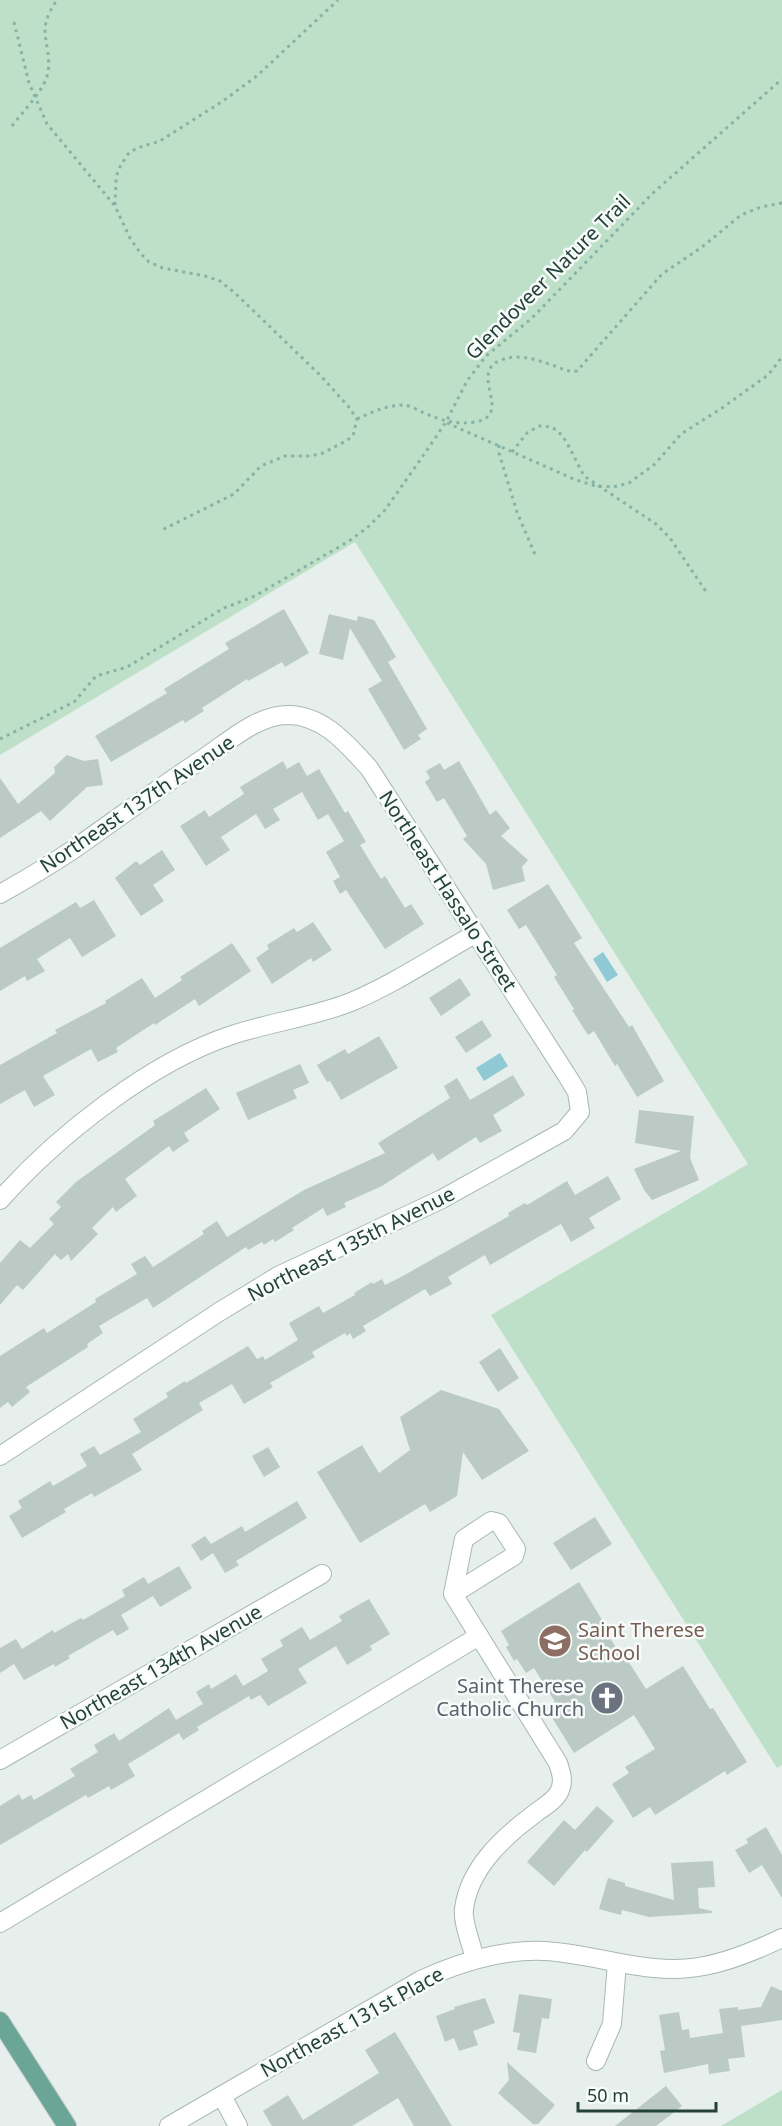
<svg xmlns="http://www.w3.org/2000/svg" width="782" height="2126" font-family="'Noto Sans',sans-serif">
<rect width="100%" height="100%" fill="#e6efeb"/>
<g fill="#bfe0c8">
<polygon points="0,0 782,0 782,1765 777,1768 491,1315 748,1164 355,542 0,755"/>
<polygon points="782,2090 782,2126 721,2126"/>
</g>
<g fill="#8ec9d4">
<polygon points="603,952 618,975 607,982 593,959"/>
<polygon points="500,1053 508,1066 484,1081 476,1068"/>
</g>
<g fill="#bbcac4">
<polygon points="284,609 309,653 285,667 282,662 248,681 247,679 202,708 204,711 185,723 183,720 111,762 95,736 167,693 164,689 229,649 225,643"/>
<polygon points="329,614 357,621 358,616 374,620 396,657 388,662 427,729 418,735 421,739 404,750 368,689 382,681 350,628 343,660 319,654"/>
<polygon points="67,755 84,761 98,759 103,785 87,787 50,821 41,811 0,838 0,778 18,804 55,773 54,767"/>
<polygon points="283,761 287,769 299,762 307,776 319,769 345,813 348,811 366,842 360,845 381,879 385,876 405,908 411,904 424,924 385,949 346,890 340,894 333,881 340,877 326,852 344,841 328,814 318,820 302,792 273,809 280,820 265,829 256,814 221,837 230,850 206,866 180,826 205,810 209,817 244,794 240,787"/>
<polygon points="459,761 490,815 496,810 510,828 501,836 528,860 522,867 525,881 493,890 486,864 463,839 467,836 444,798 437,802 425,782 430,778 426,771 440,763 444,770"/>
<polygon points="162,850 175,870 153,885 164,901 141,916 115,878 136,861 140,865"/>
<polygon points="548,884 582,938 574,943 629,1027 632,1025 664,1081 637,1097 617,1064 615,1066 594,1031 588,1035 572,1010 574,1009 554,977 557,975 526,925 519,929 507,910"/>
<polygon points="94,900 116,936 82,957 70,938 37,959 45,971 27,981 25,976 0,991 0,948 76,902 80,908"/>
<polygon points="313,922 332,950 313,962 311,958 272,984 256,958 269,949 267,945 294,928 297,932"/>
<polygon points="232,943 251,971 199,1006 195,999 155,1025 154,1023 116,1048 118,1052 98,1062 91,1049 43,1076 55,1095 34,1107 25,1090 0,1104 0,1065 57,1033 55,1030 106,1003 105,1001 142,978 155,998 182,980 180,977"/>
<polygon points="460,978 471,995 441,1016 429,998"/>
<polygon points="482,1020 492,1036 466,1053 455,1037"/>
<polygon points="379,1036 398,1068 341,1100 330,1081 327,1082 317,1065 345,1049 348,1054"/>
<polygon points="300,1064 309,1083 293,1090 297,1098 248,1120 236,1093"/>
<polygon points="513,1075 525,1095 493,1115 502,1131 480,1143 476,1137 438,1161 433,1153 382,1186 344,1203 346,1207 327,1216 323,1208 292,1228 294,1230 275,1242 273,1239 264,1245 262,1242 248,1250 246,1247 153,1308 147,1298 99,1326 103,1333 87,1344 88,1347 26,1387 30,1392 12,1407 8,1402 0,1408 0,1356 44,1328 47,1333 96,1302 95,1299 137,1274 131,1264 145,1256 153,1267 204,1234 202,1231 217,1221 227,1237 304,1190 385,1153 378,1143 450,1098 444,1086 457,1078 470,1100"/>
<polygon points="206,1088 220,1109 184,1133 189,1141 173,1152 169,1146 125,1179 137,1196 116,1212 113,1207 92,1228 98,1234 71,1261 68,1254 61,1260 55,1254 23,1290 17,1285 0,1305 0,1263 20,1240 30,1248 54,1224 49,1219 61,1207 56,1202 76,1182 155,1125 153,1121"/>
<polygon points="639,1110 694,1116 690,1158 699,1180 652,1200 644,1190 634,1169 681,1151 635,1143"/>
<polygon points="608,1176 621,1199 589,1218 595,1228 571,1242 561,1224 490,1265 485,1255 448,1277 452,1284 430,1296 425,1289 363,1326 366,1331 353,1339 350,1333 347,1336 345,1333 312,1352 315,1357 270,1383 273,1387 244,1404 232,1384 199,1403 203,1410 132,1454 142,1470 94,1497 92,1493 64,1509 66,1512 22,1538 9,1516 22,1508 18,1501 50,1481 53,1486 87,1466 80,1454 94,1446 100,1455 141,1432 133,1419 168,1397 166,1393 185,1381 186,1383 248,1346 257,1359 263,1356 265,1360 298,1340 289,1323 319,1306 323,1313 355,1295 354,1293 372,1282 373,1284 382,1279 385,1285 401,1277 509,1216 508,1213 525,1203 527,1205 567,1181 575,1195"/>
<polygon points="500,1348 519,1378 498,1392 479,1362"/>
<polygon points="441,1390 499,1409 529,1451 482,1480 463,1452 457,1496 430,1512 425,1504 360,1543 317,1472 362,1445 379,1473 410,1450 400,1417"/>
<polygon points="268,1447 280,1467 264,1477 252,1456"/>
<polygon points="297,1501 307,1518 236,1561 239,1565 225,1573 213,1553 201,1561 191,1545 205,1536 211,1544 242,1526 245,1532"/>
<polygon points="595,1517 612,1544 571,1570 553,1543"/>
<polygon points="179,1566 192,1588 160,1607 153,1596 121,1615 129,1629 117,1636 113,1630 68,1656 70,1658 55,1667 54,1664 24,1680 14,1664 0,1673 0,1648 16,1639 22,1649 53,1630 54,1633 81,1618 83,1620 125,1596 122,1590 144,1577 148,1584"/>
<polygon points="579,1582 604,1623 601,1624 626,1663 628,1661 646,1689 683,1666 710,1709 713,1708 747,1762 727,1775 725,1771 655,1815 650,1807 633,1818 612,1784 629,1773 625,1767 655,1749 634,1715 574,1753 546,1708 555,1702 534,1668 526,1673 517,1659 514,1661 506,1647 509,1645 501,1631"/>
<polygon points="369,1599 390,1634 370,1646 372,1650 347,1665 336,1646 298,1669 307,1683 268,1706 260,1695 251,1700 249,1696 197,1727 199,1730 183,1740 179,1733 128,1764 135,1776 111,1790 109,1786 88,1798 86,1795 0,1845 0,1806 19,1794 22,1800 31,1795 34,1800 75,1776 70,1769 98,1752 94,1745 114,1733 119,1741 169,1708 176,1720 203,1704 196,1692 209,1684 211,1689 236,1674 243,1686 268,1671 261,1659 283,1646 280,1640 302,1627 310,1640 342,1621 339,1616"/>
<polygon points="597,1806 614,1821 587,1852 585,1850 554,1886 527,1862 564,1820 575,1830"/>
<polygon points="766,1827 782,1855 782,1898 762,1865 749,1873 735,1850 748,1843 746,1839"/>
<polygon points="713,1861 715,1887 698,1888 699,1908 712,1911 712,1913 649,1917 622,1910 621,1915 599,1909 608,1878 625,1883 625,1886 674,1900 671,1863"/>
<polygon points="771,1986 782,1991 782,2020 741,2026 745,2057 728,2059 730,2071 709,2074 708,2064 664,2073 660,2051 665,2050 659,2015 679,2012 682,2030 689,2029 690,2038 723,2033 719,2009 738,2007 738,2010 761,2007"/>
<polygon points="519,1994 552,1999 549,2019 542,2018 536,2053 517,2050 520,2033 513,2032"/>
<polygon points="485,1998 495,2023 473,2031 478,2045 459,2051 454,2038 445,2042 436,2016 455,2009 454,2007"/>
<polygon points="395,2032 452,2126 414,2126 398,2098 352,2126 272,2126 263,2111 288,2095 303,2120 379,2073 365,2050"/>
<polygon points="507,2062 555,2105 538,2124 533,2124 498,2093 509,2080"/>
<polygon points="666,2086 682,2106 656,2126 615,2126"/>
</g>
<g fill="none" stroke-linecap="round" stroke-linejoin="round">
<defs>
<g id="minor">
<path d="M 0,894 C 25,880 50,865 74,849 C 117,819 160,787 204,758 C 228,742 257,715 288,715 C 323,715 347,744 369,768 L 566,1074 L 577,1092 L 580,1112 L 564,1131 L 442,1199 L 278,1276 L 219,1312 L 0,1456"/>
<path d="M 0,1200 C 57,1136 150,1062 232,1035 C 271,1022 313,1017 351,1002 C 394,984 434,957 475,934"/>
<path d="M 453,1594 L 514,1556 L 516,1549 L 499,1523 L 491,1521 L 464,1539 L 453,1594 L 558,1763 C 561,1772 564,1781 560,1790 C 556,1801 541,1808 533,1815 C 502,1838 469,1869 464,1909 C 462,1921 472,1946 475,1959"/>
<polyline points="0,1760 322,1574"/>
<polyline points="0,1923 479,1636"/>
<polyline points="596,2061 612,2024 617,1963"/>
<polyline points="222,2096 238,2126"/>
<path d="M 169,2126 L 421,1980 C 460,1962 501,1949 545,1951 C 598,1954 651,1977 704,1966 C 731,1961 757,1950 782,1938"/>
</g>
<polyline id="major" points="0,2021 67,2126"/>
</defs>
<use href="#minor" stroke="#a8b8b2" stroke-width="20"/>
<use href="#major" stroke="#c2cac8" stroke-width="20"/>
<g stroke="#86b3a5" stroke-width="3" stroke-dasharray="3 4.5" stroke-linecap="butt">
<polyline points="14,22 29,83 47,124 115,206 130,238 141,254 149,262 163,268 205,276 220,281 236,294 321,376 348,406 357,419 353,436 346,441 323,453 311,456 285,456 261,466 234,494 160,531"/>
<path d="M 12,126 C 23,111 45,90 48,72 C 52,40 34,33 57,0"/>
<polyline points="115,205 116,180 118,170 128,154 137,148 160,141 223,101 258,75 338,0"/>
<path d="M 357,419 C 372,412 387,405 405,405 C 410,406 417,409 422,412 C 440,420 455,425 475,422 C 515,415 467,373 501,360 C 519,353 537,360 555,366 C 562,369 568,372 577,371 L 662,274 L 702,247 L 741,215 L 761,207 L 782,203"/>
<polyline points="447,423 576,480 596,486 613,487 629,483 655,464 681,434 722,408 768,375 782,357"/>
<polyline points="499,445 499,453 517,512 536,557"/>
<polyline points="512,452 527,433 539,426 551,427 558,431 566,441 584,476 656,524 670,538 707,593"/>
<polyline points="0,739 74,702 96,676 127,667 224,608 255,596 349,541 368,527 385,510 425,453 446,422 467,381 486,356 532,318 653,193 782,79"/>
</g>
<use href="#minor" stroke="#fff" stroke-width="18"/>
<use href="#major" stroke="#6aa596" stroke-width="18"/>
</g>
<defs>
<symbol id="school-disc" viewBox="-11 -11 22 22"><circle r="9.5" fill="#8d6e63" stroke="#f7fbf9"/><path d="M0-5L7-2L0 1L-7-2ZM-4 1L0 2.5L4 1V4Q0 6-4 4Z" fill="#fff"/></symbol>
<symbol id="church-disc" viewBox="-11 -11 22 22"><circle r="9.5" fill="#6b7280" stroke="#f7fbf9"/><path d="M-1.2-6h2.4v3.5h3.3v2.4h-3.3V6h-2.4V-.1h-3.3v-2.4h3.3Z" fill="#fff"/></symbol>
</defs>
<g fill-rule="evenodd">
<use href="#school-disc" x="536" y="1622" width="38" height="38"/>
<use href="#church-disc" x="588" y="1679" width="38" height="38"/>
</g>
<g text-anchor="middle" stroke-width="5" stroke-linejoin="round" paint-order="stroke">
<g font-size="20" fill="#24423a" stroke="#f7fbf9">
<text transform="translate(548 277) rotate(-45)" y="7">Glendoveer Nature Trail</text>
<text transform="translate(137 804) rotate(-34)" y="7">Northeast 137th Avenue</text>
<text transform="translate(448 891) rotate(57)" y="7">Northeast Hassalo Street</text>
<text transform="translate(351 1244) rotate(-27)" y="7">Northeast 135th Avenue</text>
<text transform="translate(161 1667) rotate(-30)" y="7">Northeast 134th Avenue</text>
<text transform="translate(352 2022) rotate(-29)" y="7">Northeast 131st Place</text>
</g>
<g font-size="20" fill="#785e54" stroke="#f7fbf9" text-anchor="start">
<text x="578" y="1637">Saint Therese<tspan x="578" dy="23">School</tspan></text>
</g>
<g font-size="20" fill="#5b616d" stroke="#f7fbf9" text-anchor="end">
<text x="584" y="1693">Saint Therese<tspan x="584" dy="23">Catholic Church</tspan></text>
</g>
</g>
<path d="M578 2102v9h138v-9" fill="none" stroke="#24423a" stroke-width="3"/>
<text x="587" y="2102" font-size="18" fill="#24423a" stroke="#f7fbf9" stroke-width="4.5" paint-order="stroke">50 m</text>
</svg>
